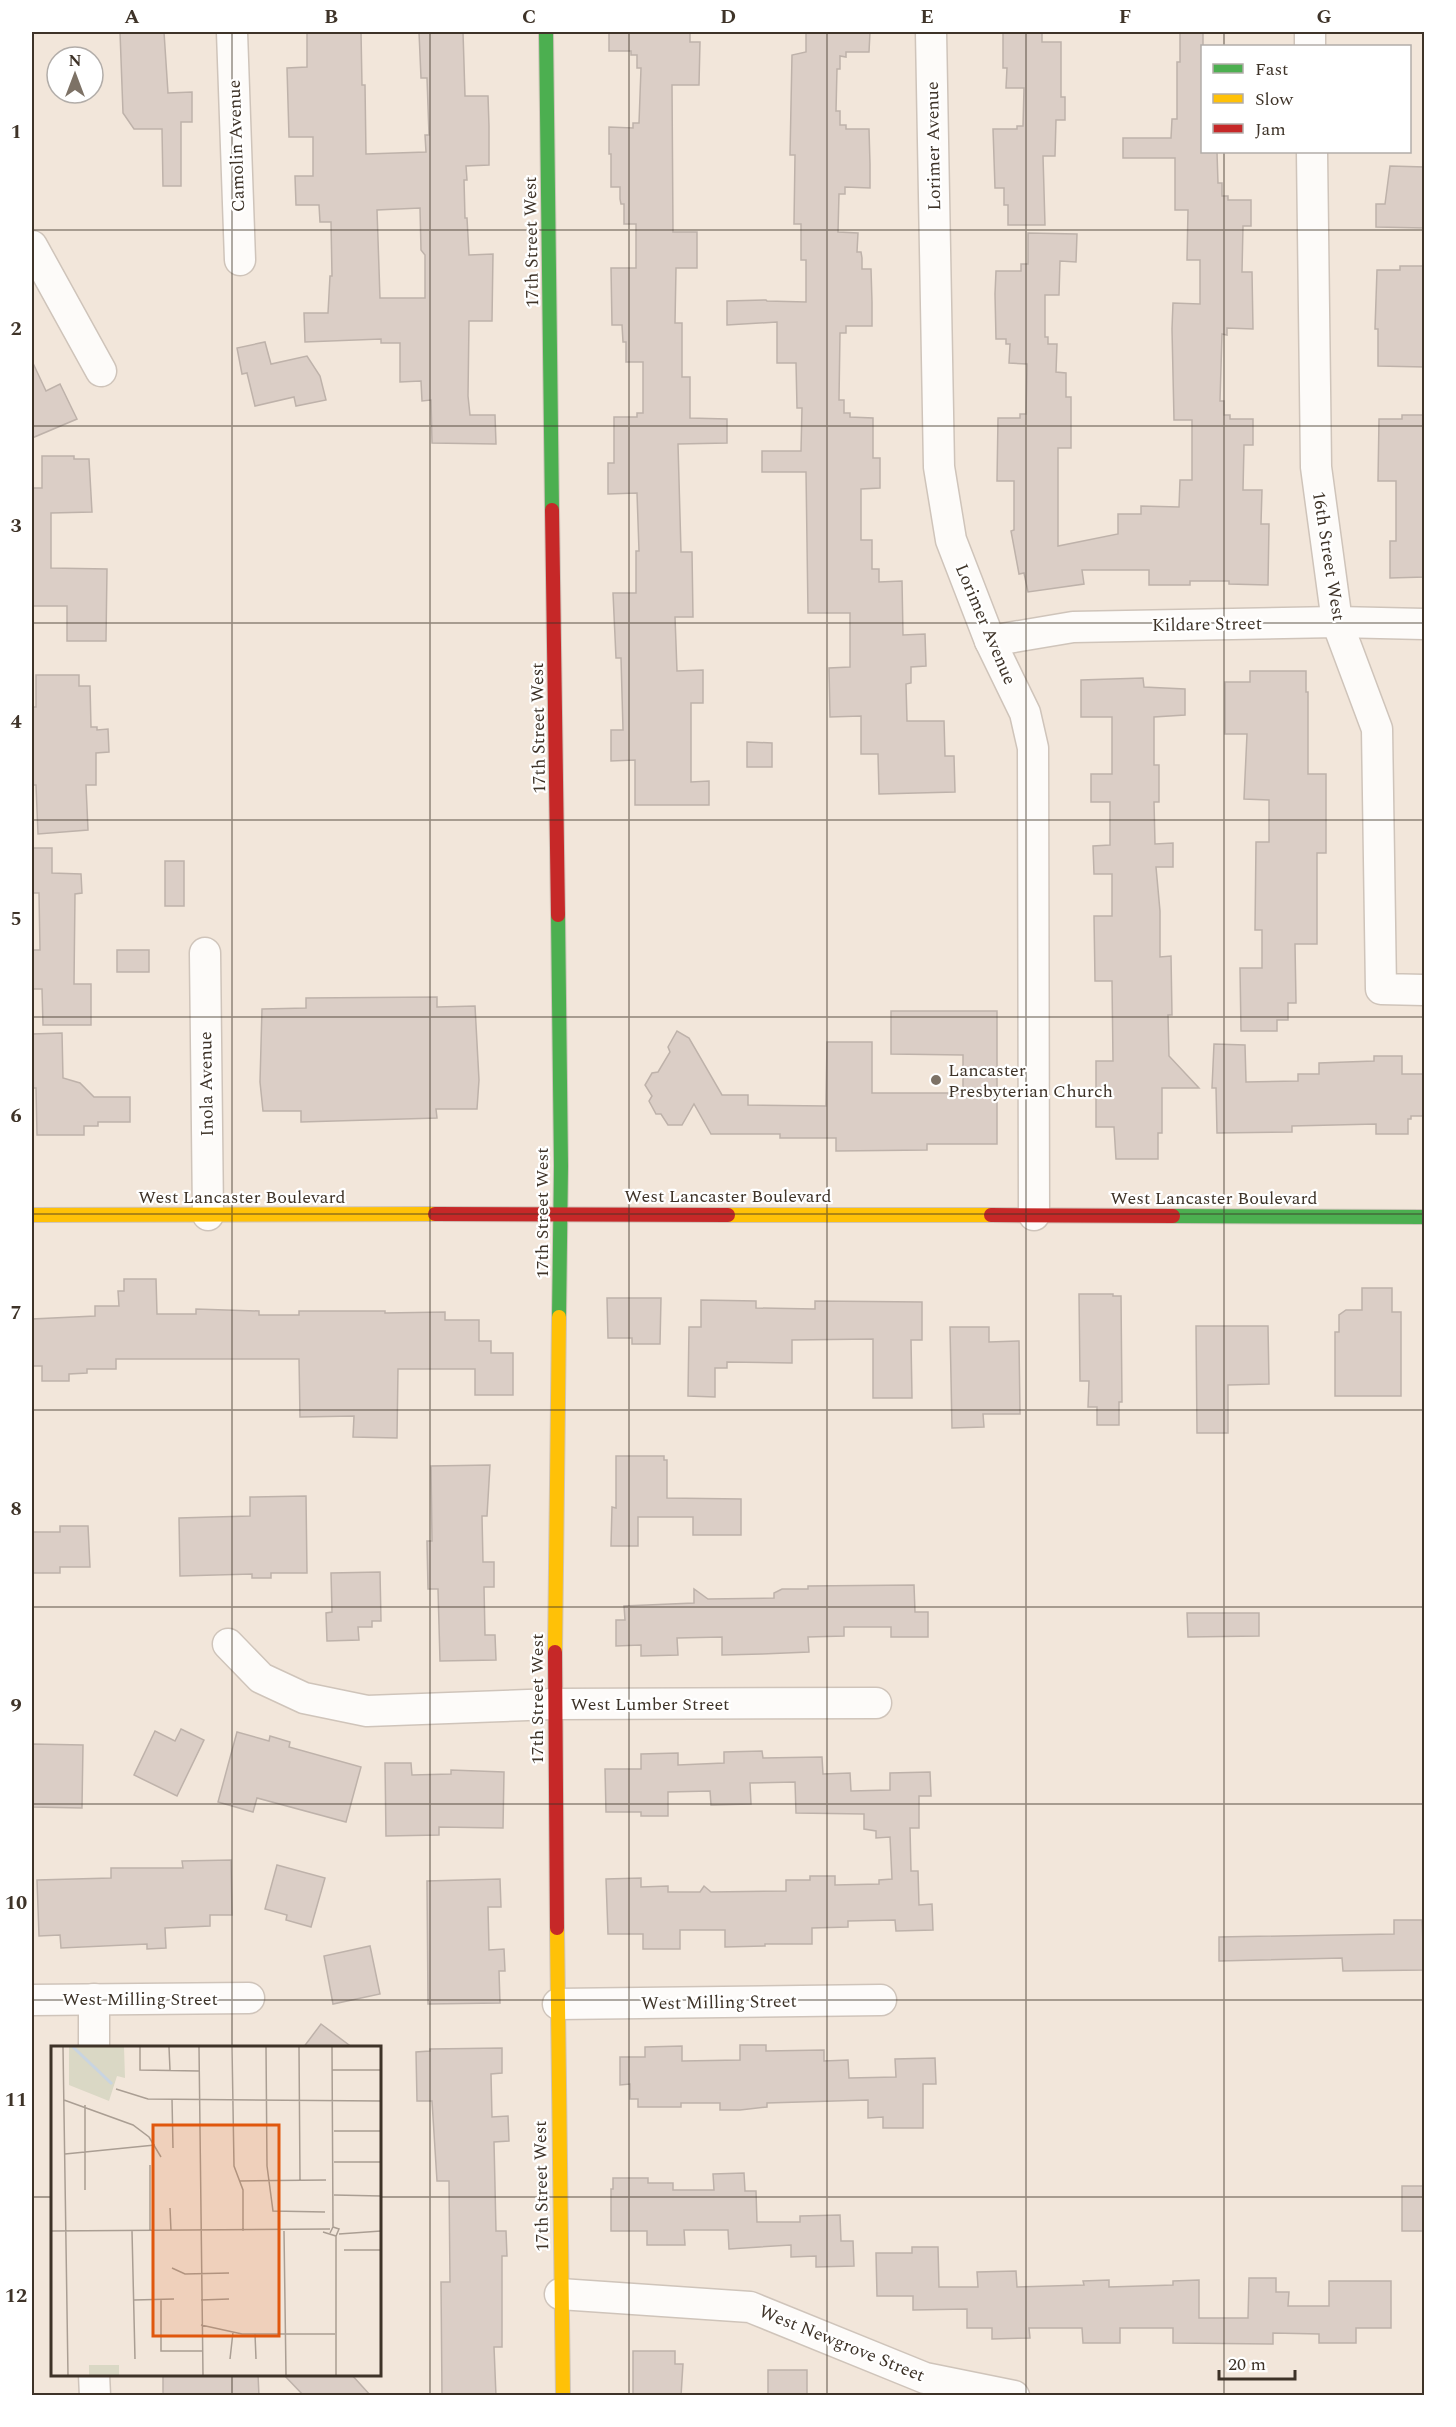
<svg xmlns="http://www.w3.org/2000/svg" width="1456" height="2427" font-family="Spectral,serif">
<rect width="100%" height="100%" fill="#f2e6da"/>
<g fill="#dbcec6" stroke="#beb2aa" stroke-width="1.5" fill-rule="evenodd">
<polygon points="120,32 164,32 168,93 192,92 192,122 181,122 181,186 163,186 162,129 134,129 123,113"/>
<path d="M 312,32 L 361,32 L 362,85 L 365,85 L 366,154 L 426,152 L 425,135 L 429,135 L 427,78 L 421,78 L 419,32 L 463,32 L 465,96 L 488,96 L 489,126 L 489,165 L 466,166 L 467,180 L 464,180 L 465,218 L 467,218 L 469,255 L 493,254 L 492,321 L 469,321 L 468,396 L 470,415 L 495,415 L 496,444 L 432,443 L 431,400 L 422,401 L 421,381 L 400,382 L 400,343 L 381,343 L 381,339 L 305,342 L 304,313 L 328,313 L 330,276 L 332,276 L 331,222 L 320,222 L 319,205 L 296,205 L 295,176 L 313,176 L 313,137 L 289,137 L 287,68 L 307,67 L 307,33 ZM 420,208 L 421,250 L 425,255 L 425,298 L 380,298 L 377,210 Z"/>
<polygon points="609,32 690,32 690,42 700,42 699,85 672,85 673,232 697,232 697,268 676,268 675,323 682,323 682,377 690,377 690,418 727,419 727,443 678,444 681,552 692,552 693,617 675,617 677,671 703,670 703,703 691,703 691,782 709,781 709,805 635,805 635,760 611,761 611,730 623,730 621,658 616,658 613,593 636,593 636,551 639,551 637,493 608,494 608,463 614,463 614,417 637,417 637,413 643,413 643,362 626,362 626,342 623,342 622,325 612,325 611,268 636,268 636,224 624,224 624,204 621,204 620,199 620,187 611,187 611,154 609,154 609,127 633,128 633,123 639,123 641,68 637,68 637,55 631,55 631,51 609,51"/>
<polygon points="806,32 870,32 869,52 846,52 846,57 840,56 840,69 837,69 836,111 840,111 840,125 846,125 846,129 869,129 870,164 870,188 845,187 845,194 839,194 838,232 858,233 857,252 861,252 862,258 862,269 871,269 872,302 872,326 846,326 846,333 840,333 839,400 844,400 844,413 850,413 850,417 873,418 873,458 880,458 880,488 861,489 861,540 872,540 872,569 879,569 879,582 902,581 903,635 925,634 926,666 911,667 911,683 906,684 907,721 944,721 945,756 954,756 955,792 879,794 878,754 861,754 861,716 830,717 829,668 850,667 850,613 808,613 806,472 762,472 762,451 801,451 802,408 797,408 796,363 777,363 777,322 727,325 727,301 766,300 767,301 806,302 806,260 801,260 801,224 794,224 795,155 790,155 792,55 806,52"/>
<polygon points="1003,32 1042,32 1042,42 1061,42 1061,97 1065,97 1065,120 1056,120 1055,156 1043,156 1045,225 1008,225 1008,205 1004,205 1004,188 995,188 993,129 1017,129 1017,126 1023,126 1024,88 1006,88 1007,68 1003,68"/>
<polygon points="1180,32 1203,32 1203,152 1217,152 1218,183 1222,183 1222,196 1228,196 1228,200 1251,200 1251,226 1243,226 1242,272 1252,272 1253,329 1227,328 1227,335 1222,334 1220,401 1224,401 1224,415 1230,415 1230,419 1253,419 1253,445 1244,445 1243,490 1262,490 1261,524 1269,524 1268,585 1229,584 1229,581 1190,581 1190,585 1149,585 1149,570 1082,570 1084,584 1028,592 1024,573 1019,574 1011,531 1014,530 1014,481 997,481 998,418 1020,418 1020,414 1026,414 1027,364 1009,363 1010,344 1006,344 1006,339 996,339 995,294 996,271 1021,271 1021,264 1028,264 1028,233 1077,234 1076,262 1060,261 1059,295 1045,295 1045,337 1048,337 1048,344 1057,344 1056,372 1066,373 1066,397 1071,397 1071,448 1058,448 1058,546 1118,534 1118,514 1141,514 1141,506 1179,507 1180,480 1192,480 1192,420 1174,420 1172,329 1173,303 1200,304 1200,260 1187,260 1188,210 1175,210 1175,158 1123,158 1123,138 1171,138 1172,119 1177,119 1177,62 1180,62"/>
<polygon points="1390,166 1425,167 1425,228 1376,227 1376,204 1385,204"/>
<polygon points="1400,266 1425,266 1425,367 1378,366 1378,329 1375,329 1377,270 1400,270"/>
<polygon points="265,342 271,364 307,356 320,376 326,400 296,406 294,397 255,406 247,373 242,374 237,348"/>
<polygon points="32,361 46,391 60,384 77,419 32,438"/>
<polygon points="1402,415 1425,415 1425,577 1390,578 1390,541 1396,541 1396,481 1378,481 1379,419 1402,419"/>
<polygon points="42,456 74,456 74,459 89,459 92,512 51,513 51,568 107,569 106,641 67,641 67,606 33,606 32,488 42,488"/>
<polygon points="1250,671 1306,671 1306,692 1308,692 1308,774 1326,774 1326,853 1317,853 1317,944 1295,944 1296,1003 1288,1003 1288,1020 1277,1020 1277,1031 1241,1031 1240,968 1262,968 1262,930 1255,930 1256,842 1269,842 1269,800 1244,799 1247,734 1225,734 1225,682 1250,682"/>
<polygon points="36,675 79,675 79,686 90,686 91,727 97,727 97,730 108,729 109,752 96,753 96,785 86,785 88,830 38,834 36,785 32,785 32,707 36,707"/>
<polygon points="1143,678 1144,687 1185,689 1185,715 1154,717 1154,765 1159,765 1159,802 1154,802 1155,844 1173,843 1173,867 1156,867 1160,911 1160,957 1171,956 1172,1015 1168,1015 1169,1056 1199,1088 1162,1088 1162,1133 1158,1133 1158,1159 1116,1159 1114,1127 1096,1127 1096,1061 1113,1061 1112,981 1095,981 1094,916 1112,916 1112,874 1094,874 1093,846 1110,845 1110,802 1091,802 1091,774 1112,774 1112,717 1081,717 1081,680"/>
<polygon points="747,742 772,743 772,767 747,767"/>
<polygon points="32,848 52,848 52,873 81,874 82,893 75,894 74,984 91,984 91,1025 43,1025 42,989 32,989 32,950 40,950 39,893 32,893"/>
<rect x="165" y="861" width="19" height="45"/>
<rect x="117" y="950" width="32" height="22"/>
<polygon points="437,997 437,1007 475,1006 479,1080 477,1109 436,1109 437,1118 301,1122 301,1111 263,1111 260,1082 262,1009 306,1008 306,998"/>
<polygon points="891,1011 997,1011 997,1144 927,1144 927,1150 836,1151 836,1138 780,1138 780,1134 711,1134 694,1104 682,1125 668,1125 661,1114 656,1114 649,1101 652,1096 645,1085 652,1073 658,1072 670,1052 668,1047 677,1031 689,1038 722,1095 748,1095 748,1105 826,1106 827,1042 872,1042 872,1093 963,1093 963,1055 891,1054"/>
<polygon points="62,1033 63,1078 80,1083 94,1097 130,1097 130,1122 98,1122 98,1126 84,1126 84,1135 37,1135 36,1088 32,1088 32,1034"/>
<polygon points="1214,1044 1245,1045 1246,1082 1298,1081 1298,1074 1319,1074 1319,1063 1374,1061 1374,1056 1402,1056 1402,1074 1425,1074 1425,1116 1411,1116 1411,1119 1408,1119 1408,1134 1376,1134 1376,1124 1292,1126 1292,1132 1217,1133 1216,1088 1212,1088"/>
<polygon points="124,1279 156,1279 157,1314 196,1314 196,1309 259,1311 259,1315 299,1315 299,1311 385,1311 385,1313 445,1312 445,1320 479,1320 479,1341 491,1341 491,1353 513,1353 513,1395 475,1395 475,1369 398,1369 397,1438 353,1437 354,1416 300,1417 299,1359 116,1359 116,1369 87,1369 87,1373 69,1374 69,1381 42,1381 42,1366 32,1366 32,1319 95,1316 95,1306 119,1306 118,1291 124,1291"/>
<polygon points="1362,1288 1392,1288 1392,1312 1401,1312 1401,1396 1335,1396 1335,1332 1339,1332 1339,1315 1346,1310 1362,1310"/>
<polygon points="1079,1294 1113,1294 1113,1296 1121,1296 1122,1402 1119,1402 1119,1425 1097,1425 1097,1407 1088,1407 1089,1381 1080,1381"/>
<polygon points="607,1298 661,1298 660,1344 632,1344 632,1338 608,1338"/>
<polygon points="701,1300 756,1301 756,1308 815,1309 815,1301 922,1302 922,1340 911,1340 912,1398 873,1398 873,1339 792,1340 792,1363 727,1362 727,1368 715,1368 715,1397 688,1396 689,1327 701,1327"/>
<polygon points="1196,1326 1268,1326 1269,1384 1228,1385 1228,1433 1197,1433"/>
<polygon points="950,1327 989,1327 989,1342 1019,1341 1020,1414 983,1414 984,1427 952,1428"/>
<polygon points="616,1456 664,1456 664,1460 667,1460 667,1498 741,1499 741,1535 693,1535 693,1517 638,1517 638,1546 611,1546 612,1507 616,1508"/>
<polygon points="490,1465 487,1516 482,1516 483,1562 494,1562 494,1587 484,1587 485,1635 495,1635 496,1660 440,1661 438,1589 428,1589 427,1541 432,1541 431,1466"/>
<polygon points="306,1496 307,1573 271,1573 271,1578 252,1578 252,1574 180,1576 179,1518 250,1516 250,1497"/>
<polygon points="60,1526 88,1526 90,1567 60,1567 60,1573 32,1573 32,1532 60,1532"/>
<polygon points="380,1572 381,1621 372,1621 372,1627 358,1627 359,1640 327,1641 326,1613 332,1612 331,1573"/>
<polygon points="914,1585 915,1612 928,1612 928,1637 891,1637 891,1627 844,1627 844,1636 808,1637 809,1652 762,1654 722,1655 722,1637 677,1638 678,1655 641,1656 641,1645 616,1646 616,1620 625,1620 624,1606 694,1603 694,1589 708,1599 774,1598 774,1593 782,1589 808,1589 808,1586"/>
<polygon points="1187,1613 1259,1613 1259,1636 1188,1637"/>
<polygon points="181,1729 204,1740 177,1796 134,1775 155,1731 175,1741"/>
<polygon points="237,1732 269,1741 270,1736 290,1742 289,1747 361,1767 346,1822 257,1798 253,1812 218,1802"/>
<polygon points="32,1744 83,1745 82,1808 32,1807"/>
<polygon points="762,1751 763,1758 822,1757 823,1774 850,1773 851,1791 890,1790 890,1773 930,1772 931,1796 919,1796 919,1828 910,1828 911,1871 918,1871 919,1905 932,1904 933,1930 896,1931 895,1920 848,1921 848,1927 812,1928 812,1944 765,1944 765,1946 725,1947 725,1930 680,1930 680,1949 643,1949 643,1934 608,1934 606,1879 641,1878 641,1887 668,1886 668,1892 700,1892 704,1886 711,1892 786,1891 786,1880 810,1880 810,1876 835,1876 835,1885 879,1884 879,1880 892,1879 890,1837 876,1838 876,1831 864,1829 864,1814 796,1813 795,1782 750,1783 751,1804 711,1805 710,1791 668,1792 668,1816 641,1816 641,1812 606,1812 605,1769 641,1769 641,1754 678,1753 678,1765 724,1763 724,1752"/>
<polygon points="385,1763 411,1763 412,1775 451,1774 451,1770 504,1772 503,1828 439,1827 439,1835 386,1836"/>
<polygon points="231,1860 232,1915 210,1915 210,1926 165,1928 166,1948 147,1949 147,1944 61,1948 60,1935 39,1936 37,1880 111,1878 111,1868 183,1868 182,1861"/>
<polygon points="277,1865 325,1878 311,1927 286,1920 287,1915 265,1909"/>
<polygon points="500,1879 501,1907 488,1907 489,1950 504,1949 505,1971 499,1971 500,2003 428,2004 427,1881"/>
<polygon points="1394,1920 1422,1920 1424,1970 1343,1971 1342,1958 1219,1961 1219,1937 1394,1934"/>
<polygon points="370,1946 380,1994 333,2004 324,1956"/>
<polygon points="321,2024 353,2048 303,2048"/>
<polygon points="740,2045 766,2045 766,2051 824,2050 824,2061 848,2060 849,2078 896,2077 895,2059 935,2058 936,2084 923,2084 923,2128 883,2128 883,2117 868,2118 868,2100 767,2103 767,2107 740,2110 720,2110 720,2103 681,2103 681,2107 638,2107 638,2099 630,2099 630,2084 620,2085 620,2057 645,2057 645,2047 682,2046 682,2061 740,2060"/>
<polygon points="502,2048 502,2073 491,2074 492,2117 508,2116 509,2141 494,2142 496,2231 506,2231 507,2256 502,2256 502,2347 494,2347 496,2396 442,2396 441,2282 450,2282 449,2181 437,2181 432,2101 417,2101 416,2052 430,2051 430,2049"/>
<polygon points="744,2173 745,2191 756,2191 757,2222 800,2222 800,2216 840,2215 841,2241 853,2241 854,2266 816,2267 816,2256 791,2257 791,2245 729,2249 728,2230 684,2230 685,2245 647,2245 647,2231 611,2231 611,2189 613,2189 613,2178 648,2178 648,2183 673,2183 673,2190 714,2190 713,2174"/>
<rect x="1402" y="2186" width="23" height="45"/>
<polygon points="912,2247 938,2247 939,2287 978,2287 977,2272 1016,2271 1017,2287 1084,2285 1083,2281 1109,2280 1109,2287 1173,2285 1173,2281 1199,2280 1199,2318 1248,2318 1249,2278 1276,2278 1276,2292 1289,2292 1288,2306 1329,2306 1329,2281 1391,2281 1391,2328 1356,2328 1356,2343 1319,2343 1319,2334 1273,2333 1273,2344 1173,2343 1173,2328 1120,2328 1120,2343 1083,2343 1082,2328 1029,2328 1030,2338 992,2339 992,2328 967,2328 967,2309 913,2310 913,2296 877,2296 876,2253 912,2253"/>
<polygon points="633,2351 675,2351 675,2364 683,2364 681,2396 633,2396"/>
<rect x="768" y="2370" width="39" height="26"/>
<polygon points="163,2374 258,2374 259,2396 163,2396"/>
<polygon points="283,2374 351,2374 371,2396 304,2396"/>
</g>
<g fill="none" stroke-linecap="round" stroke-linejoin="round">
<defs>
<g id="street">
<polyline points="232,32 240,260"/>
<polyline points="931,32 939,467 951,540 990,641 1025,713 1033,748 1034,1215"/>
<polyline points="1310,32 1310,46"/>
<polyline points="1312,152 1316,467 1337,622 1377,729 1381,989 1424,990"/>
<polyline points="32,246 101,371"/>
<polyline points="990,641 1073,627 1337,622 1424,624"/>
<polyline points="205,953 208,1215"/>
<polyline points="228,1644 261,1678 304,1698 367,1711 554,1704 876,1703"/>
<polyline points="94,1999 94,2048"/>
<polyline points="32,2000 249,1998"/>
<polyline points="558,2004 881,2000"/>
<polyline points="560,2294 750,2307 925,2378 1014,2396"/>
<polyline points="94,2374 95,2396"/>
</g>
<g id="fast">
<polyline points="546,32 552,510"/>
<polyline points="558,915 561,1166 559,1317"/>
<polyline points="1173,1216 1424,1217"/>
</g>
<g id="slow">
<polyline points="32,1215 435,1214"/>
<polyline points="728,1215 991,1215"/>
<polyline points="555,1652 559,1317"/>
<polyline points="557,1928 563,2396"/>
</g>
<g id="jam">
<polyline points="552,510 558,915"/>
<polyline points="435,1214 728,1215"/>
<polyline points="991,1215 1173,1216"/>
<polyline points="555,1652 557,1928"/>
</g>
</defs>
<use href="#street" stroke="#cfc4ba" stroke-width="33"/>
<use href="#fast" stroke="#cfc4ba" stroke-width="16"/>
<use href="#slow" stroke="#cfc4ba" stroke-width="16"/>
<use href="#jam" stroke="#cfc4ba" stroke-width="16"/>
<use href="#street" stroke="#fdfbf9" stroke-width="30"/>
<use href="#fast" stroke="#4caf50" stroke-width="14"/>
<use href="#slow" stroke="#ffc107" stroke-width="14"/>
<use href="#jam" stroke="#c62828" stroke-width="14"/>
</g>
<path fill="none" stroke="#3e3328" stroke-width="1.5" stroke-opacity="0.55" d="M 232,32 L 232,2048M 430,32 L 430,2396M 629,32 L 629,2396M 827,32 L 827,2396M 1026,32 L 1026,2396M 1224,32 L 1224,46M 1224,152 L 1224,2396M 32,230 L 1424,230M 32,426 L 1424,426M 32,623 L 1424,623M 32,820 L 1424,820M 32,1017 L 1424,1017M 32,1214 L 1424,1214M 32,1410 L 1424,1410M 32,1607 L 1424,1607M 32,1804 L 1424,1804M 32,2000 L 1424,2000M 32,2197 L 52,2197M 380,2197 L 1424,2197M 232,2374 L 232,2396"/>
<circle fill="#7d7266" stroke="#fff" stroke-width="2" cx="936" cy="1080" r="6"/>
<g text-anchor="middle" stroke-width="4.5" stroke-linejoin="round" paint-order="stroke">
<g font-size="18" fill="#3e3328" stroke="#fff">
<text transform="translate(236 146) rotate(-92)" y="6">Camolin Avenue</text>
<text transform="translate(933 146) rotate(-91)" y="6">Lorimer Avenue</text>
<text transform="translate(531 242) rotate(-91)" y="6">17th Street West</text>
<text transform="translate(1329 556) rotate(81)" y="6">16th Street West</text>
<text transform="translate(986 624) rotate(67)" y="6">Lorimer Avenue</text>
<text transform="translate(1207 624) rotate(-1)" y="6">Kildare Street</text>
<text transform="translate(538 728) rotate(-91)" y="6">17th Street West</text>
<text transform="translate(206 1084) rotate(-91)" y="6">Inola Avenue</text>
<text x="728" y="1202">West Lancaster Boulevard</text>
<text x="242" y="1203">West Lancaster Boulevard</text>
<text x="1214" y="1204">West Lancaster Boulevard</text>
<text transform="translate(542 1213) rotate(-90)" y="6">17th Street West</text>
<text transform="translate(537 1699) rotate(-90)" y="6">17th Street West</text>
<text x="650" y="1710">West Lumber Street</text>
<text x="140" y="2005">West Milling Street</text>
<text transform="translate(719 2002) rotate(-1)" y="6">West Milling Street</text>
<text transform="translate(541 2186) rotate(-91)" y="6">17th Street West</text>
<text transform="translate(842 2343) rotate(22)" y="6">West Newgrove Street</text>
</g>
<g font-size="18" fill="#3e3328" stroke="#fff" text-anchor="start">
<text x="948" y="1076">Lancaster<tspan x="948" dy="21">Presbyterian Church</tspan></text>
</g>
</g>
<g transform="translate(51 2046)">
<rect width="330" height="330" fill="#f2e6da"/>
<path d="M 18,1 L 73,1 L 74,32 L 66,30 L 58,55 L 18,39 ZM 38,319 L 68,319 L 68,329 L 38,329 Z" fill="#dad8c5"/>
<path fill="none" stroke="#c8d4e1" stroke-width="3" d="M 22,1 L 61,38"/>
<path fill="none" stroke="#aa9e93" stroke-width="1.5" d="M 12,1 L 17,329M 89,1 L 89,24 L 148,25M 118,1 L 119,24M 148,1 L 152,329M 181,1 L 183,120 L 192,144 L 192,185M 215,1 L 216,120 L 222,165 L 274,166M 248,1 L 249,134M 281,1 L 282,181M 281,24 L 330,24M 65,43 L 97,53 L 330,55M 121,53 L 122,102M 13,54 L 82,79 L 98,91 L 110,111M 34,59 L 34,144M 283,85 L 330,85M 14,108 L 104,99M 283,116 L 330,116M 99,119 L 99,185M 188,135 L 275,134M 283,149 L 330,150M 119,162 L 120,185M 0,185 L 279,183M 81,185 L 84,313M 233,185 L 235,329M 272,186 L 285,190 L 288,183 L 282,181 L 279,187M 288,188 L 330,185M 293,204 L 330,204M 121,222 L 134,228 L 178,227M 110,253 L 110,305 L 151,305M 83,254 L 123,253M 150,254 L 178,253M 150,279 L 191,288 L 284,288M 204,288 L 205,313M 179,313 L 182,286M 285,329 L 285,190"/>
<path fill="#e0570d" fill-opacity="0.15" stroke="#e0570d" stroke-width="3" d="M 102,79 L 228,79 L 228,290 L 102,290 Z"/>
<rect width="330" height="330" fill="none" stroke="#3e3328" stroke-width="3"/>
</g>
<rect width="1456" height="2427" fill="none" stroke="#ffffff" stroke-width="66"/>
<rect x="1201" y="45" width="210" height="108" fill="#ffffff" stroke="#b2ada9" stroke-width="1.5"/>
<rect x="1213" y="64" width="30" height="9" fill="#4caf50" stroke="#b2ada9" stroke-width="1.5"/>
<text x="1255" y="75" font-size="18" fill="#3e3328">Fast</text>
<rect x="1213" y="94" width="30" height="9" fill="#ffc107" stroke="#b2ada9" stroke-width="1.5"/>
<text x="1255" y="105" font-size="18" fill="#3e3328">Slow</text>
<rect x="1213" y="124" width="30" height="9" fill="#c62828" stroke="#b2ada9" stroke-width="1.5"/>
<text x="1255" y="135" font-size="18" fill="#3e3328">Jam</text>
<g transform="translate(75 75)"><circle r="28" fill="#ffffff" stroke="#b2ada9" stroke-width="1.5"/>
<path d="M0-4.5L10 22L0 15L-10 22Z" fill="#7d7266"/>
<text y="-9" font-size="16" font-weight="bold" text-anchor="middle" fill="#3e3328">N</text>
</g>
<path d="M1219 2370v9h76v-9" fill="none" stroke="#3e3328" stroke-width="3"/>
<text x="1228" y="2370" font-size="18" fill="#3e3328" stroke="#ffffff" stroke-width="4.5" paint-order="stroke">20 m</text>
<rect x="33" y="33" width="1390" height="2361" fill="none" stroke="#3e3328" stroke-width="2"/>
<g font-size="20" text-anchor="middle" font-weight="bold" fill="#3e3328">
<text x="132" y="23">A</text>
<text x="331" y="23">B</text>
<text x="529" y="23">C</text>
<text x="728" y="23">D</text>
<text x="927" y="23">E</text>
<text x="1125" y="23">F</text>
<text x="1324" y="23">G</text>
<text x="16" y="138">1</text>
<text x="16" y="335">2</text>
<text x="16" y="532">3</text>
<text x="16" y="728">4</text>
<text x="16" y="925">5</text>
<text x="16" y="1122">6</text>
<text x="16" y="1319">7</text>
<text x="16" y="1515">8</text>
<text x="16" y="1712">9</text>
<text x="16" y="1909">10</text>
<text x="16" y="2106">11</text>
<text x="16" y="2302">12</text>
</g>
</svg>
